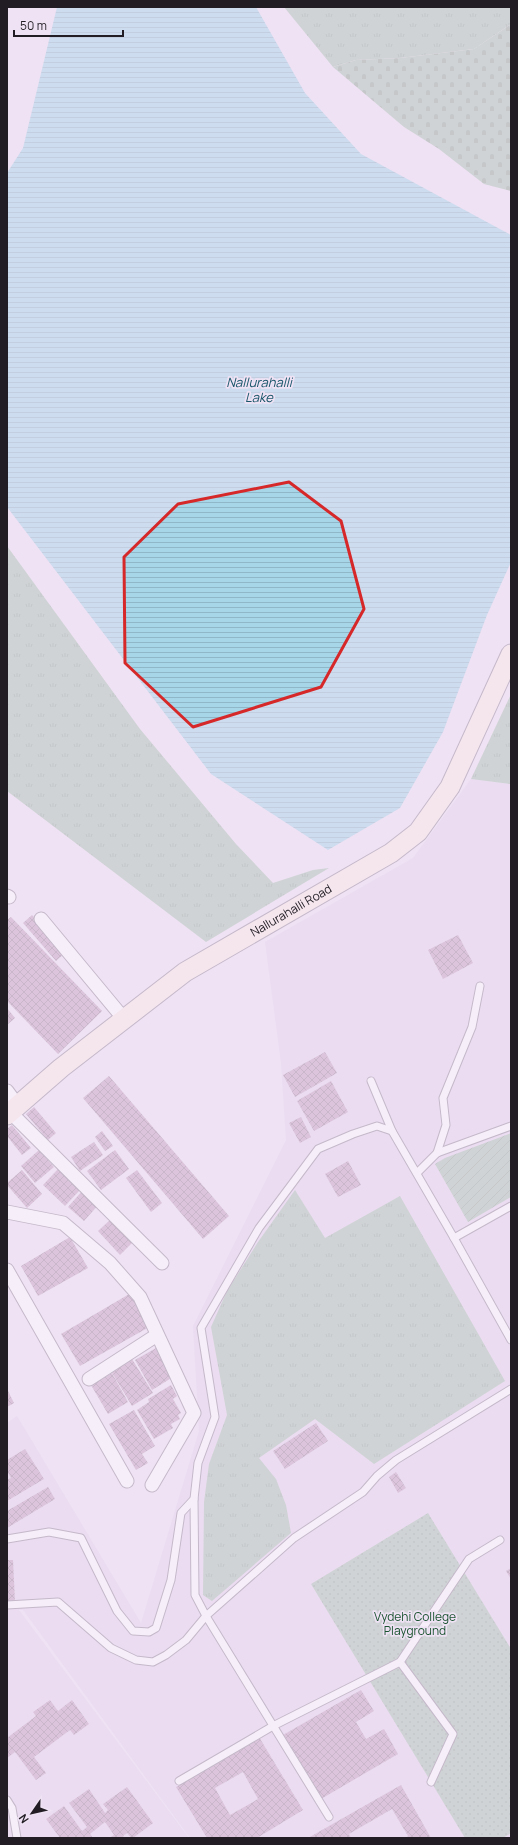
<svg xmlns="http://www.w3.org/2000/svg" width="518" height="1845" font-family="Manrope,sans-serif">
<defs>
<pattern id="grass-tufts" width="24" height="20" patternUnits="userSpaceOnUse"><rect width="24" height="20" fill="#aac2af"/><path d="M3 7l-1-3M5 7V3M7 7l1-3M15 17l-1-3M17 17v-4M19 17l1-3" fill="none" stroke="#92a696"/></pattern>
<pattern id="cemetery-stones" width="16" height="16" patternUnits="userSpaceOnUse"><rect width="16" height="16" fill="#aac2af"/><path d="M2 7V4a2 2 0 0 1 4 0v3zM10 15v-3a2 2 0 0 1 4 0v3z" fill="#92a696"/></pattern>
<pattern id="park-dots" width="8" height="8" patternUnits="userSpaceOnUse"><rect width="8" height="8" fill="#aac2af"/><path d="M2 2h.1M6 6h.1" fill="none" stroke="#92a696" stroke-width="1.8" stroke-linecap="round"/></pattern>
<pattern id="garden-furrows" width="10" height="10" patternUnits="userSpaceOnUse"><rect width="10" height="10" fill="#aac2af"/><path d="M-1 1l2-2M0 10L10 0M9 11l2-2" fill="none" stroke="#92a696"/></pattern>
<pattern id="water-rules" width="6" height="5" patternUnits="userSpaceOnUse"><rect width="6" height="5" fill="#a7d6e9"/><path d="M0 2.5h6" fill="none" stroke="#8fb7c8"/></pattern>
<pattern id="building-cross-hatch" width="8" height="8" patternUnits="userSpaceOnUse"><rect width="8" height="8" fill="#c5a3bf"/><path d="M0 0l8 8M0 8l8-8" fill="none" stroke="#a0849b"/></pattern>
</defs>
<rect width="100%" height="100%" fill="#eee2f4"/>
<polygon fill="#e6d5ee" points="471,779 511,784 511,1838 190,1838 23,1610 19,1610 189,1838 7,1838 7,1423 17,1416 141,1623 199,1431 193,1326 286,1140 281,1063 265,942 413,858"/>
<g fill="url(#grass-tufts)">
<polygon points="284,7 511,7 511,24 474,49 400,58 356,60 333,67"/>
<polygon points="7,546 140,729 236,844 273,883 313,870 329,868 206,942 7,791"/>
<polygon points="511,694 511,784 471,779"/>
<polygon points="295,1190 325,1238 400,1196 505,1381 374,1464 315,1419 259,1458 276,1479 286,1505 291,1533 212,1601 203,1595 204,1502 209,1464 227,1415 211,1327 227,1291 258,1242"/>
</g>
<polygon fill="url(#cemetery-stones)" points="511,24 511,191 484,184 439,149 404,127 333,67 356,60 400,58 474,49"/>
<polygon fill="url(#park-dots)" points="428,1513 511,1649 511,1833 503,1838 465,1838 311,1584"/>
<polygon fill="url(#garden-furrows)" points="511,1133 511,1197 468,1222 435,1164 445,1158"/>
<polygon fill="url(#water-rules)" points="57,7 256,7 305,93 361,154 511,235 511,562 487,615 443,732 400,808 328,850 211,774 7,507 7,173 23,148"/>
<g fill="url(#building-cross-hatch)" fill-rule="evenodd">
<polygon points="32,915 65,953 56,961 23,923"/>
<polygon points="11,917 102,1011 58,1054 7,1001 7,920"/>
<polygon points="458,935 473,963 443,979 428,950"/>
<polygon points="7,1008 15,1018 7,1025"/>
<polygon points="325,1052 337,1073 295,1097 283,1075"/>
<polygon points="109,1076 229,1216 203,1239 83,1098"/>
<polygon points="331,1081 348,1112 314,1131 297,1101"/>
<polygon points="34,1107 56,1133 48,1140 26,1114"/>
<polygon points="301,1117 311,1137 300,1143 289,1123"/>
<polygon points="12,1125 31,1148 22,1155 7,1136 7,1129"/>
<polygon points="102,1131 113,1146 105,1151 95,1137"/>
<polygon points="94,1142 103,1155 80,1171 71,1157"/>
<polygon points="39,1150 54,1167 35,1183 21,1166"/>
<polygon points="115,1150 129,1169 101,1190 87,1171"/>
<polygon points="348,1161 361,1185 338,1197 325,1174"/>
<polygon points="58,1169 80,1190 65,1206 43,1185"/>
<polygon points="22,1170 42,1194 27,1208 7,1185 7,1183"/>
<polygon points="137,1170 162,1203 151,1212 126,1178"/>
<polygon points="83,1190 99,1204 84,1221 68,1207"/>
<polygon points="111,1219 132,1243 120,1255 98,1231"/>
<polygon points="70,1237 88,1268 38,1296 21,1266"/>
<polygon points="131,1293 151,1326 80,1366 61,1334"/>
<polygon points="156,1348 173,1377 152,1390 135,1360"/>
<polygon points="132,1359 153,1393 132,1406 111,1371"/>
<polygon points="112,1373 128,1402 108,1414 91,1385"/>
<polygon points="171,1385 177,1396 173,1399 181,1413 178,1415 180,1419 171,1424 173,1428 154,1439 137,1410 149,1402 148,1399"/>
<polygon points="7,1389 14,1403 7,1407"/>
<polygon points="134,1410 155,1446 142,1454 148,1463 136,1470 109,1424"/>
<polygon points="316,1423 328,1441 285,1469 273,1451"/>
<polygon points="25,1449 44,1479 7,1501 7,1480 11,1478 7,1471 7,1460"/>
<polygon points="396,1472 406,1488 398,1493 389,1477"/>
<polygon points="48,1487 55,1499 7,1528 7,1511"/>
<polygon points="7,1560 13,1560 15,1602 7,1602"/>
<polygon points="511,1568 511,1579 506,1571"/>
<polygon points="361,1690 374,1711 356,1722 366,1739 384,1729 398,1754 321,1799 283,1735"/>
<polygon points="50,1700 58,1711 72,1700 89,1724 74,1735 70,1730 34,1757 46,1773 36,1780 15,1752 7,1758 7,1738 36,1716 33,1712"/>
<path d="M 259,1737 L 303,1810 L 257,1838 L 207,1838 L 176,1787 ZM 243,1772 L 258,1799 L 230,1815 L 215,1788 Z"/>
<polygon points="401,1785 431,1838 406,1838 408,1836 392,1809 349,1834 351,1838 308,1838"/>
<polygon points="127,1787 153,1823 133,1838 131,1838 127,1833 123,1836 124,1838 109,1838 114,1835 105,1822 90,1834 93,1838 60,1838 46,1819 64,1806 82,1831 87,1827 69,1803 89,1789 105,1813 108,1810 103,1804"/>
</g>
<g fill="none" stroke-linecap="round" stroke-linejoin="round">
<defs>
<g id="lane">
<polyline points="371,1081 392,1131"/>
<polyline points="437,1153 446,1125 443,1098 472,1027 480,986"/>
<polyline points="417,1173 437,1153 511,1126"/>
<polyline points="454,1238 511,1206"/>
<polyline points="194,1499 195,1595 206,1616 329,1817"/>
<polyline points="7,1539 49,1532 81,1538 117,1611 133,1631 149,1632 156,1628 171,1580 181,1513 194,1499 198,1463 215,1417 201,1328 259,1228 318,1149 353,1134 377,1126 392,1131 454,1238 511,1340"/>
<polyline points="7,1605 58,1602 111,1648 136,1660 153,1662 166,1655 186,1640 206,1616 294,1538 363,1492 377,1476 396,1460 511,1389"/>
<polyline points="400,1662 453,1734 431,1782"/>
<polyline points="179,1781 273,1726 400,1662 469,1559 500,1540"/>
<polyline points="7,1800 12,1808 17,1838"/>
</g>
<g id="street">
<polyline points="7,896 9,897"/>
<polyline points="41,919 124,1019"/>
<polyline points="7,1091 18,1106"/>
<polyline points="10,1112 162,1263"/>
<polyline points="7,1212 63,1223 110,1263 140,1297 194,1413 152,1485"/>
<polyline points="7,1270 127,1481"/>
<polyline points="89,1379 157,1335"/>
</g>
<g id="secondary">
<path id="s1" d="M 7,1115 L 61,1068 L 185,972 L 391,853 L 418,832 L 450,787 L 511,654"/>
</g>
</defs>
<use href="#lane" stroke="#928797" stroke-width="9"/>
<use href="#street" stroke="#928797" stroke-width="15"/>
<use href="#secondary" stroke="#928797" stroke-width="21"/>
<use href="#lane" stroke="#fff" stroke-width="7"/>
<use href="#street" stroke="#fff" stroke-width="13"/>
<use href="#secondary" stroke="#fdeae7" stroke-width="19"/>
</g>
<path d="M0 0H518V1845H0ZM 289,482 L 341,521 L 364,609 L 321,687 L 193,727 L 125,663 L 124,557 L 178,504 Z" fill="#eee2f4" fill-opacity=".55" fill-rule="evenodd"/>
<path fill="none" stroke="#d62828" stroke-width="3" stroke-linejoin="round" d="M 289,482 L 341,521 L 364,609 L 321,687 L 193,727 L 125,663 L 124,557 L 178,504 Z"/>
<g text-anchor="middle" stroke-width="3.5" stroke-linejoin="round" paint-order="stroke">
<g font-size="12" fill="#221d24" stroke="#eee2f4">
<text dy="4" stroke="none"><textPath href="#s1" startOffset="351">Nallurahalli Road</textPath></text>
</g>
<g font-size="12" fill="#1a532f" stroke="#eee2f4">
<text x="415" y="1621">Vydehi College<tspan x="415" dy="14">Playground</tspan></text>
</g>
<g font-size="13" font-style="italic" fill="#195569" stroke="#eee2f4">
<text x="259" y="387">Nallurahalli<tspan x="259" dy="15">Lake</tspan></text>
</g>
</g>
<rect width="518" height="1845" fill="none" stroke="#221d24" stroke-width="16"/>
<g transform="translate(32 1813) rotate(236)" stroke="#eee2f4" stroke-width="3" paint-order="stroke">
<path d="M0-3L7 15L0 10L-7 15Z" fill="#221d24"/>
<text y="-6" font-size="11" font-weight="bold" text-anchor="middle" fill="#221d24">N</text>
</g>
<path d="M14 30v6h109v-6" fill="none" stroke="#221d24" stroke-width="2"/>
<text x="20" y="30" font-size="12" fill="#221d24" stroke="#eee2f4" stroke-width="3" paint-order="stroke">50 m</text>
</svg>
